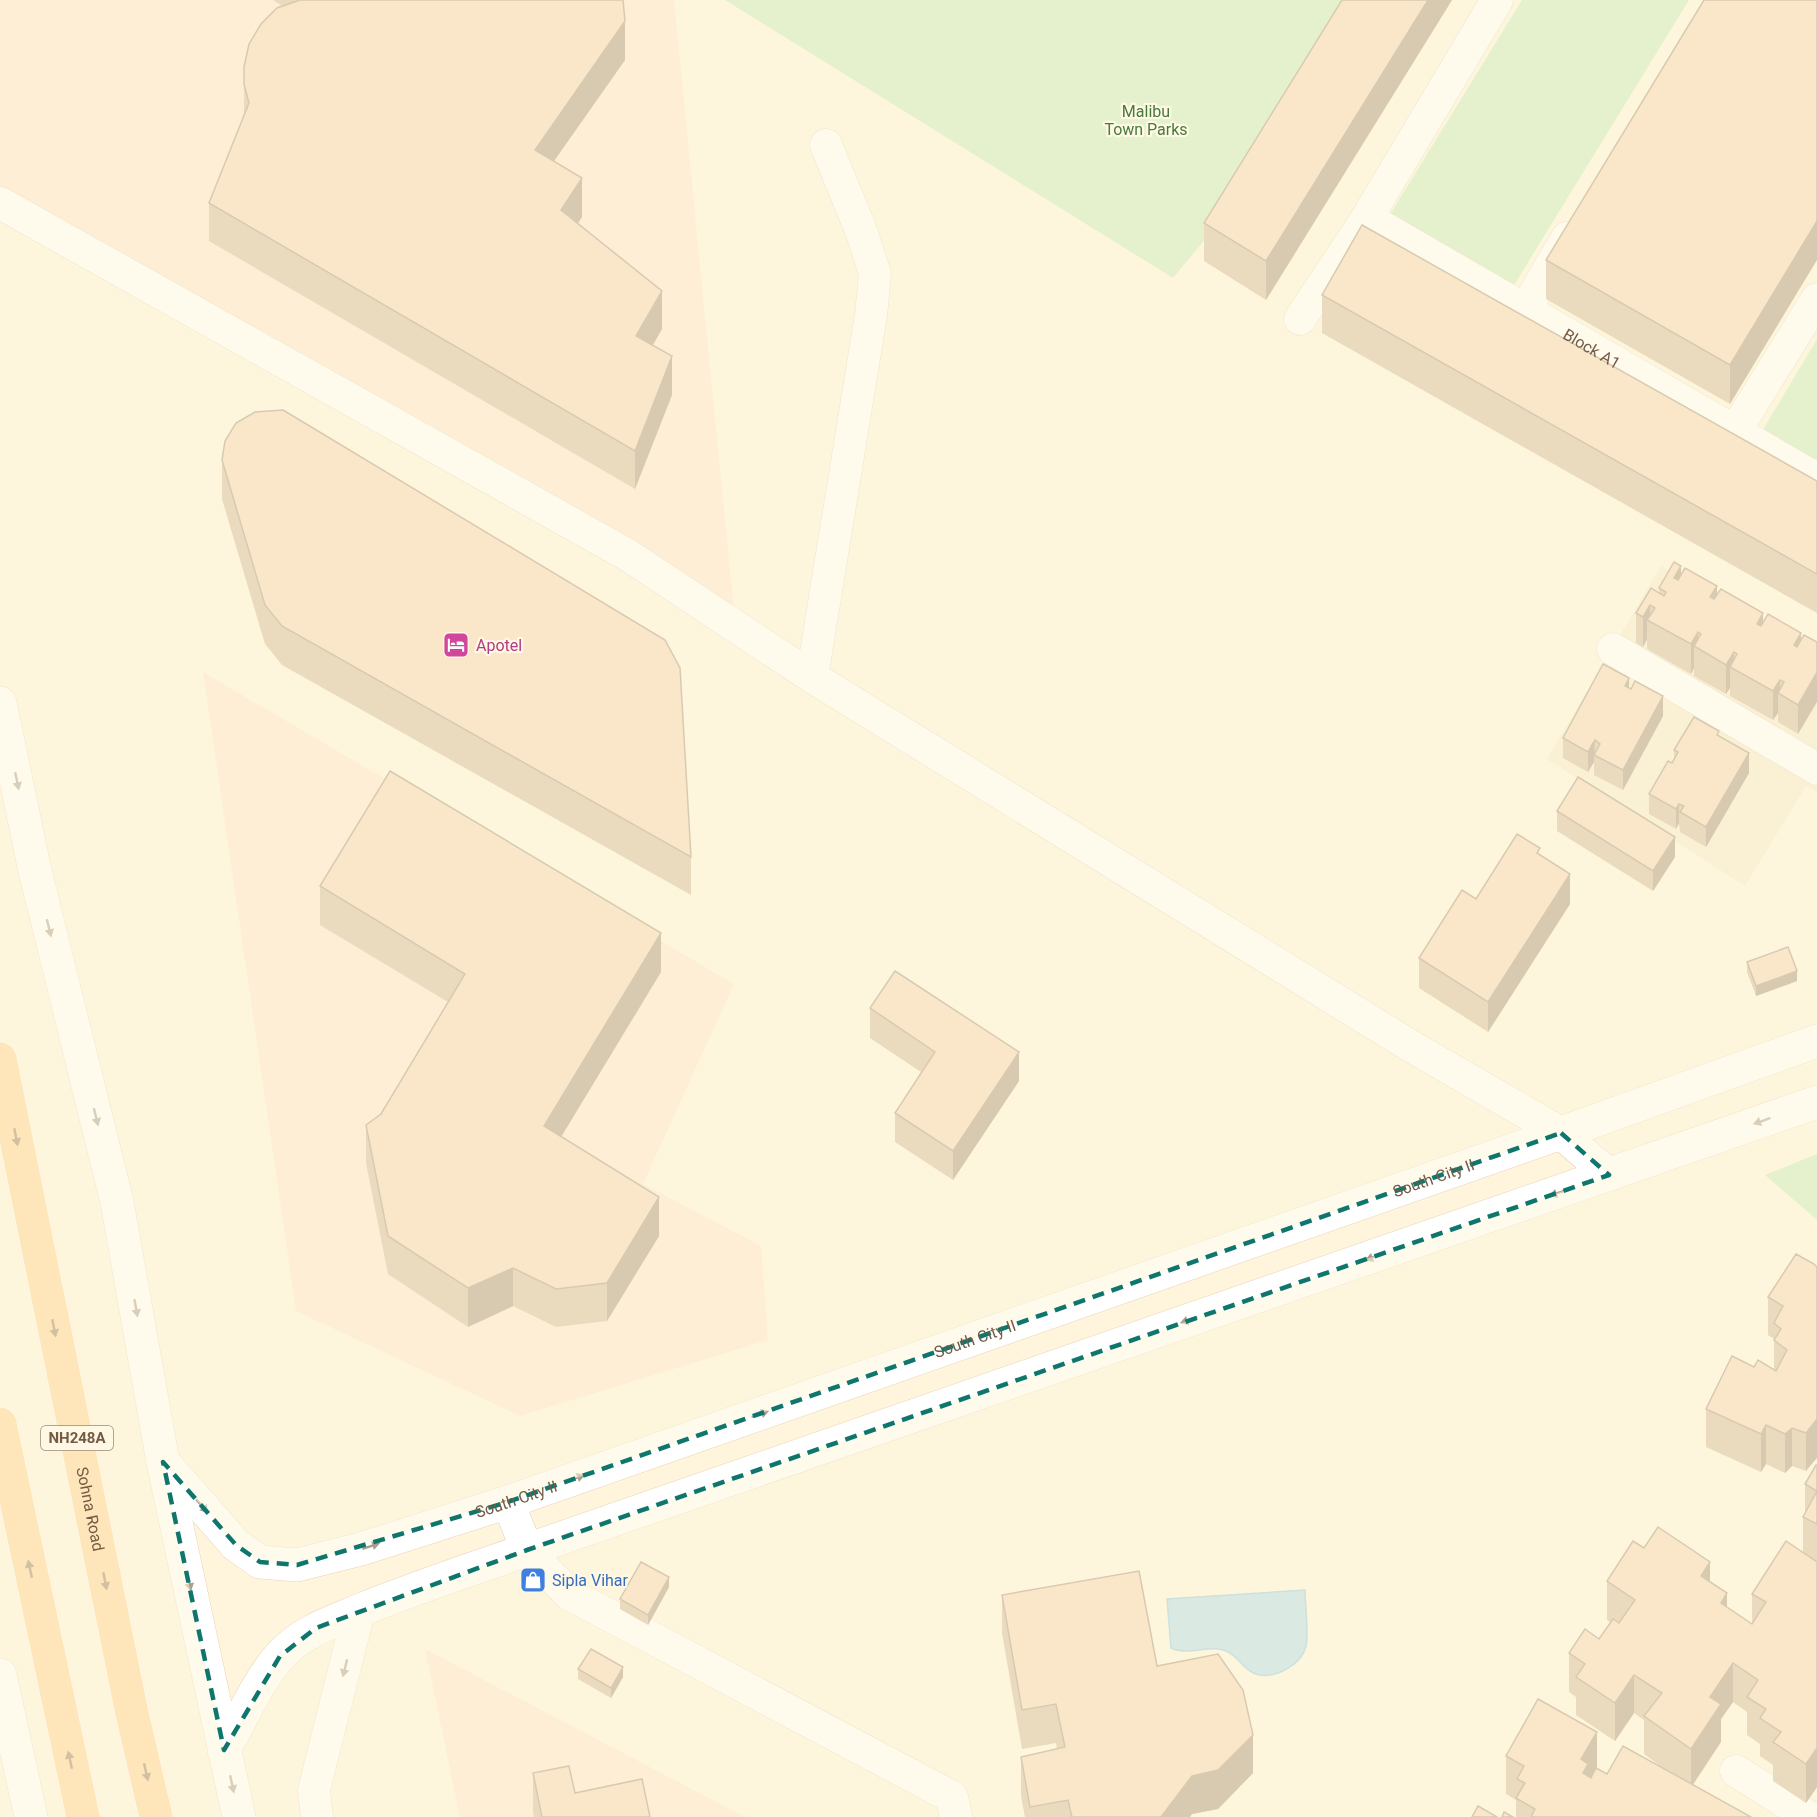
<svg xmlns="http://www.w3.org/2000/svg" width="1817" height="1817" font-family="Roboto,sans-serif">
<rect width="100%" height="100%" fill="#fef5dc"/>
<polygon fill="#f6e8ca" points="1661,566 1817,653 1817,792 1806,786 1745,886 1547,759"/>
<g fill="#ffe4cf">
<polygon points="0,0 674,0 735,622 0,197"/>
<polygon points="203,672 734,984 643,1184 761,1246 768,1340 520,1416 296,1311"/>
<polygon points="425,1649 745,1817 460,1817"/>
</g>
<g fill="#c8ecbb">
<polygon points="725,0 1403,0 1173,278"/>
<polygon points="1522,0 1689,0 1508,295 1384,224"/>
<polygon points="1817,339 1817,472 1758,438"/>
<polygon points="1817,1154 1817,1220 1765,1175"/>
</g>
<path fill="#b0d9e8" stroke="#96c7db" stroke-width="1.5" d="M 1305,1590 C 1305,1603 1309,1635 1306,1646 C 1302,1664 1277,1678 1259,1675 C 1245,1672 1240,1659 1230,1653 C 1212,1642 1189,1657 1171,1648 L 1167,1599 Z"/>
<g fill="none" stroke-linecap="round" stroke-linejoin="round">
<defs>
<g id="minor">
<polyline points="0,203 626,554 812,677 1409,1045 1561,1133 1609,1175"/>
<path id="s1" d="M 1367,218 L 1817,479"/>
<polyline points="1525,310 1567,238"/>
<polyline points="1300,319 1367,218 1497,0"/>
<polyline points="1735,431 1817,299"/>
<polyline points="1613,649 1817,769"/>
<polyline points="812,677 871,315 875,274 862,233 826,145"/>
<polyline points="508,1502 527,1550 569,1594 952,1797 956,1817"/>
<polyline points="1736,1771 1809,1817"/>
<polyline points="317,1817 314,1790 359,1611"/>
</g>
<g id="secondary">
<polyline points="0,703 35,871 117,1202 163,1462 239,1817"/>
<path id="s2" d="M 163,1462 L 236,1545 L 260,1562 L 297,1565 L 361,1549 L 508,1502 L 1561,1133 L 1817,1041"/>
<polyline points="0,1675 31,1817"/>
<path d="M 224,1750 C 240,1722 258,1680 280,1656 C 302,1631 333,1622 363,1609 C 417,1587 472,1569 527,1550 L 1817,1102"/>
</g>
<g id="trunk">
<path id="s3" d="M 0,1059 L 131,1709 L 156,1817"/>
<polyline points="0,1424 83,1817"/>
</g>
</defs>
<use href="#minor" stroke="#e2d1b8" stroke-width="33"/>
<use href="#secondary" stroke="#e8d4b6" stroke-width="34"/>
<use href="#trunk" stroke="#fff" stroke-width="34"/>
<use href="#minor" stroke="#fff" stroke-width="32"/>
<use href="#secondary" stroke="#fff" stroke-width="33"/>
<use href="#trunk" stroke="#fed090" stroke-width="33"/>
</g>
<g fill="#d3b899">
<polygon points="273,0 623,0 625,60 554,161 582,217 578,223 662,329 653,345 672,395 635,489 209,241 209,203 244,116 244,67 282,6"/>
<polygon points="1342,0 1452,0 1266,300 1204,261 1204,223"/>
<polygon points="1817,0 1730,404 1546,299 1546,260"/>
<polygon points="1322,295 1817,481 1817,613 1322,333"/>
<polygon points="222,460 691,857 691,895 282,665 265,644 222,499"/>
<polygon points="1681,576 1763,623 1801,633 1798,734 1778,722 1778,713 1773,720 1730,696 1730,688 1726,694 1694,676 1694,668 1691,674 1647,649 1647,639 1643,647 1636,643 1636,613 1659,593 1659,588"/>
<polygon points="1629,689 1663,716 1623,790 1594,775 1594,762 1588,772 1563,758 1563,738"/>
<polygon points="1719,736 1749,773 1706,847 1680,832 1679,823 1676,829 1649,814 1649,794 1674,759 1674,750"/>
<polygon points="1557,811 1675,857 1653,891 1557,831"/>
<polygon points="1540,855 1570,904 1488,1032 1419,988 1419,958 1476,899"/>
<polygon points="320,886 661,972 561,1137 659,1236 607,1321 556,1327 513,1306 468,1327 388,1274 366,1163 366,1125 381,1114 448,1002 320,925"/>
<polygon points="1747,962 1797,981 1756,996 1747,972"/>
<polygon points="870,1008 1019,1081 953,1180 895,1142 895,1113 921,1072 870,1038"/>
<polygon points="1817,1267 1806,1471 1792,1466 1785,1473 1766,1464 1761,1472 1706,1447 1706,1409 1754,1367 1774,1370 1774,1339 1768,1335 1768,1297"/>
<polygon points="1817,1466 1817,1787 1806,1803 1773,1781 1773,1765 1760,1756 1760,1744 1747,1735 1747,1712 1733,1702 1721,1719 1721,1742 1693,1785 1751,1817 1516,1817 1516,1800 1506,1794 1506,1756 1597,1768 1607,1774 1667,1771 1644,1754 1644,1720 1634,1713 1615,1741 1576,1715 1576,1697 1569,1692 1569,1653 1599,1639 1610,1622 1607,1620 1607,1581 1644,1548 1710,1582 1727,1607 1752,1624 1752,1594 1803,1553 1803,1517 1805,1514 1805,1484"/>
<polygon points="669,1587 648,1625 620,1609 620,1599"/>
<polygon points="1002,1595 1157,1666 1253,1773 1218,1809 1192,1814 1190,1817 1025,1817 1021,1796 1021,1757 1057,1749 1056,1743 1022,1749 1002,1633"/>
<polygon points="578,1669 623,1677 611,1698 578,1679"/>
<polygon points="533,1773 575,1793 650,1817 534,1817 533,1812"/>
</g>
<g fill="#ac967d">
<polygon points="1428,0 1452,0 1266,300 1266,261"/>
<polygon points="625,21 625,60 535,188 535,150"/>
<polygon points="582,178 582,217 561,248 561,210"/>
<polygon points="1817,221 1817,260 1730,404 1730,365"/>
<polygon points="662,291 662,329 636,374 636,336"/>
<polygon points="672,356 672,395 635,489 635,451"/>
<polygon points="1681,566 1681,595 1674,578"/>
<polygon points="1717,586 1717,616 1710,597"/>
<polygon points="1650,605 1650,621 1647,620 1647,639 1643,647 1643,617"/>
<polygon points="1763,613 1763,642 1757,624"/>
<polygon points="1698,632 1698,648 1694,646 1694,668 1691,674 1691,644"/>
<polygon points="1801,633 1801,662 1794,645"/>
<polygon points="1734,652 1734,669 1730,667 1730,688 1726,694 1726,665"/>
<polygon points="1817,672 1817,702 1798,734 1798,705"/>
<polygon points="1629,678 1629,698 1625,686"/>
<polygon points="1780,680 1780,694 1778,693 1778,713 1773,720 1773,691"/>
<polygon points="1663,696 1663,716 1623,790 1623,770"/>
<polygon points="1595,740 1594,762 1588,772 1588,752"/>
<polygon points="1749,753 1749,773 1706,847 1706,827"/>
<polygon points="1679,804 1679,823 1676,829 1676,809"/>
<polygon points="1675,837 1675,857 1653,891 1653,871"/>
<polygon points="1570,874 1570,904 1488,1032 1488,1002"/>
<polygon points="661,933 661,972 544,1165 544,1126"/>
<polygon points="1797,971 1797,981 1756,996 1756,986"/>
<polygon points="1019,1052 1019,1081 953,1180 953,1151"/>
<polygon points="659,1197 659,1236 607,1321 607,1283"/>
<polygon points="513,1268 513,1306 468,1327 468,1288"/>
<polygon points="1817,1419 1817,1458 1806,1471 1806,1433"/>
<polygon points="1766,1425 1766,1464 1761,1472 1761,1434"/>
<polygon points="1792,1428 1792,1466 1785,1473 1785,1434"/>
<polygon points="1710,1562 1710,1600 1701,1576"/>
<polygon points="669,1577 669,1587 648,1625 648,1615"/>
<polygon points="1727,1593 1727,1632 1721,1603"/>
<polygon points="1733,1663 1733,1702 1721,1719 1721,1742 1691,1787 1691,1749 1710,1697"/>
<polygon points="623,1667 623,1677 611,1698 611,1688"/>
<polygon points="1634,1675 1634,1713 1615,1741 1615,1703"/>
<polygon points="1597,1732 1597,1770 1583,1794 1581,1759"/>
<polygon points="1253,1735 1253,1773 1218,1809 1192,1814 1190,1817 1161,1817 1192,1776"/>
<polygon points="1817,1748 1817,1787 1806,1803 1806,1764"/>
</g>
<g fill="#f5d6b2" stroke="#ac967d" stroke-width="1.5">
<polygon points="300,0 623,0 625,21 535,150 582,178 561,210 662,291 636,336 672,356 635,451 209,203 249,103 244,84 244,67 249,44 261,24 277,8"/>
<polygon points="1342,0 1428,0 1266,261 1204,223"/>
<polygon points="1704,0 1817,0 1817,221 1730,365 1546,260"/>
<polygon points="1362,225 1817,481 1817,574 1322,295"/>
<polygon points="283,410 665,640 680,668 691,857 282,626 265,605 222,460 225,441 236,423 255,412"/>
<polygon points="1674,562 1681,566 1674,578 1678,580 1685,568 1717,586 1710,597 1714,599 1721,589 1763,613 1757,624 1761,626 1768,614 1801,633 1794,645 1797,647 1804,635 1817,642 1817,672 1798,705 1778,693 1784,682 1780,680 1773,691 1730,667 1737,654 1734,652 1726,665 1694,646 1701,634 1698,632 1691,644 1647,620 1655,608 1650,605 1643,617 1636,613 1651,588 1664,596 1666,592 1659,588"/>
<polygon points="1603,664 1629,678 1625,686 1631,689 1635,681 1663,696 1623,770 1594,755 1600,744 1595,740 1588,752 1563,738"/>
<polygon points="1694,717 1719,731 1717,735 1749,753 1706,827 1680,812 1684,806 1679,804 1676,809 1649,794 1668,761 1672,763 1678,752 1674,750"/>
<polygon points="390,771 661,933 544,1126 659,1197 607,1283 556,1289 513,1268 468,1288 388,1236 366,1125 381,1114 465,974 320,886"/>
<polygon points="1578,777 1675,837 1653,871 1557,811"/>
<polygon points="1517,834 1540,848 1537,853 1570,874 1488,1002 1419,958 1462,890 1476,899"/>
<polygon points="1788,947 1797,971 1756,986 1747,962"/>
<polygon points="895,971 1019,1052 953,1151 895,1113 935,1052 870,1008"/>
<polygon points="1796,1254 1814,1264 1817,1267 1817,1419 1806,1433 1792,1428 1785,1434 1766,1425 1761,1434 1706,1409 1732,1356 1754,1367 1758,1360 1776,1371 1787,1350 1774,1340 1781,1329 1774,1323 1783,1306 1768,1297"/>
<polygon points="1816,1465 1817,1466 1817,1524 1803,1517 1817,1491 1805,1484"/>
<polygon points="1658,1527 1710,1562 1701,1576 1727,1593 1721,1603 1752,1624 1766,1602 1752,1594 1786,1541 1817,1562 1817,1748 1806,1764 1773,1742 1781,1732 1760,1718 1766,1709 1747,1697 1758,1680 1733,1663 1710,1697 1721,1704 1691,1749 1644,1716 1662,1693 1634,1675 1615,1703 1576,1677 1585,1664 1569,1653 1585,1629 1599,1639 1613,1619 1619,1623 1635,1600 1607,1581 1633,1541 1644,1548"/>
<polygon points="641,1562 669,1577 648,1615 620,1599"/>
<polygon points="1139,1571 1157,1666 1218,1654 1243,1690 1253,1735 1218,1770 1192,1776 1161,1817 1072,1817 1068,1800 1030,1807 1021,1757 1065,1747 1056,1704 1022,1710 1002,1595"/>
<polygon points="591,1649 623,1667 611,1688 578,1669"/>
<polygon points="1538,1699 1597,1732 1581,1759 1588,1764 1583,1773 1591,1778 1596,1768 1607,1774 1623,1746 1751,1817 1531,1817 1535,1809 1516,1798 1525,1783 1517,1779 1524,1766 1506,1756"/>
<polygon points="569,1766 575,1793 642,1779 650,1817 542,1817 533,1773"/>
<polygon points="1478,1806 1497,1817 1472,1817"/>
<polygon points="1504,1812 1513,1817 1502,1817"/>
</g>
<defs><path id="oneway-solid" d="M-6-.8H1V-3.2L6.5 0L1 3.2V.8H-6Z" transform="scale(1.5)"/></defs>
<g fill="#ac9d8f">
<use href="#oneway-solid" transform="translate(17 781) rotate(78)"/>
<use href="#oneway-solid" transform="translate(49 928) rotate(76)"/>
<use href="#oneway-solid" transform="translate(96 1117) rotate(76)"/>
<use href="#oneway-solid" transform="translate(1762 1121) rotate(160)"/>
<use href="#oneway-solid" transform="translate(1558 1193) rotate(161)"/>
<use href="#oneway-solid" transform="translate(1374 1257) rotate(161)"/>
<use href="#oneway-solid" transform="translate(136 1308) rotate(80)"/>
<use href="#oneway-solid" transform="translate(1189 1320) rotate(161)"/>
<use href="#oneway-solid" transform="translate(760 1414) rotate(-19)"/>
<use href="#oneway-solid" transform="translate(576 1478) rotate(-19)"/>
<use href="#oneway-solid" transform="translate(202 1506) rotate(49)"/>
<use href="#oneway-solid" transform="translate(371 1546) rotate(-18)"/>
<use href="#oneway-solid" transform="translate(189 1582) rotate(78)"/>
<use href="#oneway-solid" transform="translate(345 1668) rotate(104)"/>
<use href="#oneway-solid" transform="translate(232 1784) rotate(78)"/>
</g>
<g fill="#9d7e5b">
<use href="#oneway-solid" transform="translate(16 1137) rotate(79)"/>
<use href="#oneway-solid" transform="translate(54 1328) rotate(79)"/>
<use href="#oneway-solid" transform="translate(30 1569) rotate(-102)"/>
<use href="#oneway-solid" transform="translate(105 1581) rotate(79)"/>
<use href="#oneway-solid" transform="translate(70 1760) rotate(-102)"/>
<use href="#oneway-solid" transform="translate(146 1772) rotate(77)"/>
</g>
<path d="M0 0H1817V1817H0ZM 1561,1133 L 1609,1175 L 527,1550 L 316,1628 L 280,1656 L 224,1750 L 163,1462 L 236,1545 L 260,1562 L 297,1565 L 508,1502 Z" fill="#fef5dc" fill-opacity=".55" fill-rule="evenodd"/>
<path fill="none" stroke="#0f766e" stroke-width="4.5" stroke-dasharray="12 8" stroke-linejoin="round" d="M 1561,1133 L 1609,1175 L 527,1550 L 316,1628 L 280,1656 L 224,1750 L 163,1462 L 236,1545 L 260,1562 L 297,1565 L 508,1502 Z"/>
<defs>
<symbol id="hotel-square" viewBox="-11 -11 22 22"><rect x="-9" y="-9" width="18" height="18" rx="4" fill="#d1479c" stroke="#fff8e4"/><path d="M-6-4.5h1.5V1H6V5H4.5V3h-9V5H-6ZM-4 0a1.8 1.8 0 1 1 3.6 0ZM.5 0V-2.5h3Q6-2.5 6 0Z" fill="#fff"/></symbol>
<symbol id="shop-square" viewBox="-11 -11 22 22"><rect x="-9" y="-9" width="18" height="18" rx="4" fill="#3f7fe0" stroke="#fff8e4"/><path d="M-5-2.5h2.3a2.7 3.5 0 0 1 5.4 0H5L5.5 6h-11ZM-1.5-2.5h3a1.5 2.3 0 0 0-3 0Z" fill="#fff"/></symbol>
</defs>
<g fill-rule="evenodd">
<use href="#hotel-square" x="441" y="630" width="30" height="30"/>
<use href="#shop-square" x="518" y="1565" width="30" height="30"/>
</g>
<g text-anchor="middle" stroke-width="4.5" stroke-linejoin="round" paint-order="stroke">
<rect fill="#fff8e4" stroke="#9e8a74" stroke-width="1.5" x="41" y="1426" width="72" height="24" rx="4.5"/>
<g font-size="15" font-weight="bold" fill="#745b44">
<text x="77" y="1443">NH248A</text>
</g>
<g font-size="16" fill="#457b3b" stroke="#fff8e4">
<text x="1146" y="117">Malibu<tspan x="1146" dy="18">Town Parks</tspan></text>
</g>
<g font-size="16" fill="#745b44" stroke="#fff8e4">
<text dy="6" stroke="none"><textPath href="#s1" startOffset="260">Block A1</textPath></text>
<text dy="6" stroke="none"><textPath href="#s2" startOffset="1378">South City II</textPath></text>
<text dy="6" stroke="none"><textPath href="#s2" startOffset="892">South City II</textPath></text>
<text dy="6" stroke="none"><textPath href="#s2" startOffset="406">South City II</textPath></text>
<text dy="6" stroke="none"><textPath href="#s3" startOffset="459">Sohna Road</textPath></text>
</g>
<g font-size="16" fill="#b23c85" stroke="#fff8e4" text-anchor="start">
<text x="476" y="651">Apotel</text>
</g>
<g font-size="16" fill="#366cbe" stroke="#fff8e4" text-anchor="start">
<text x="552" y="1586">Sipla Vihar</text>
</g>
</g>
</svg>
